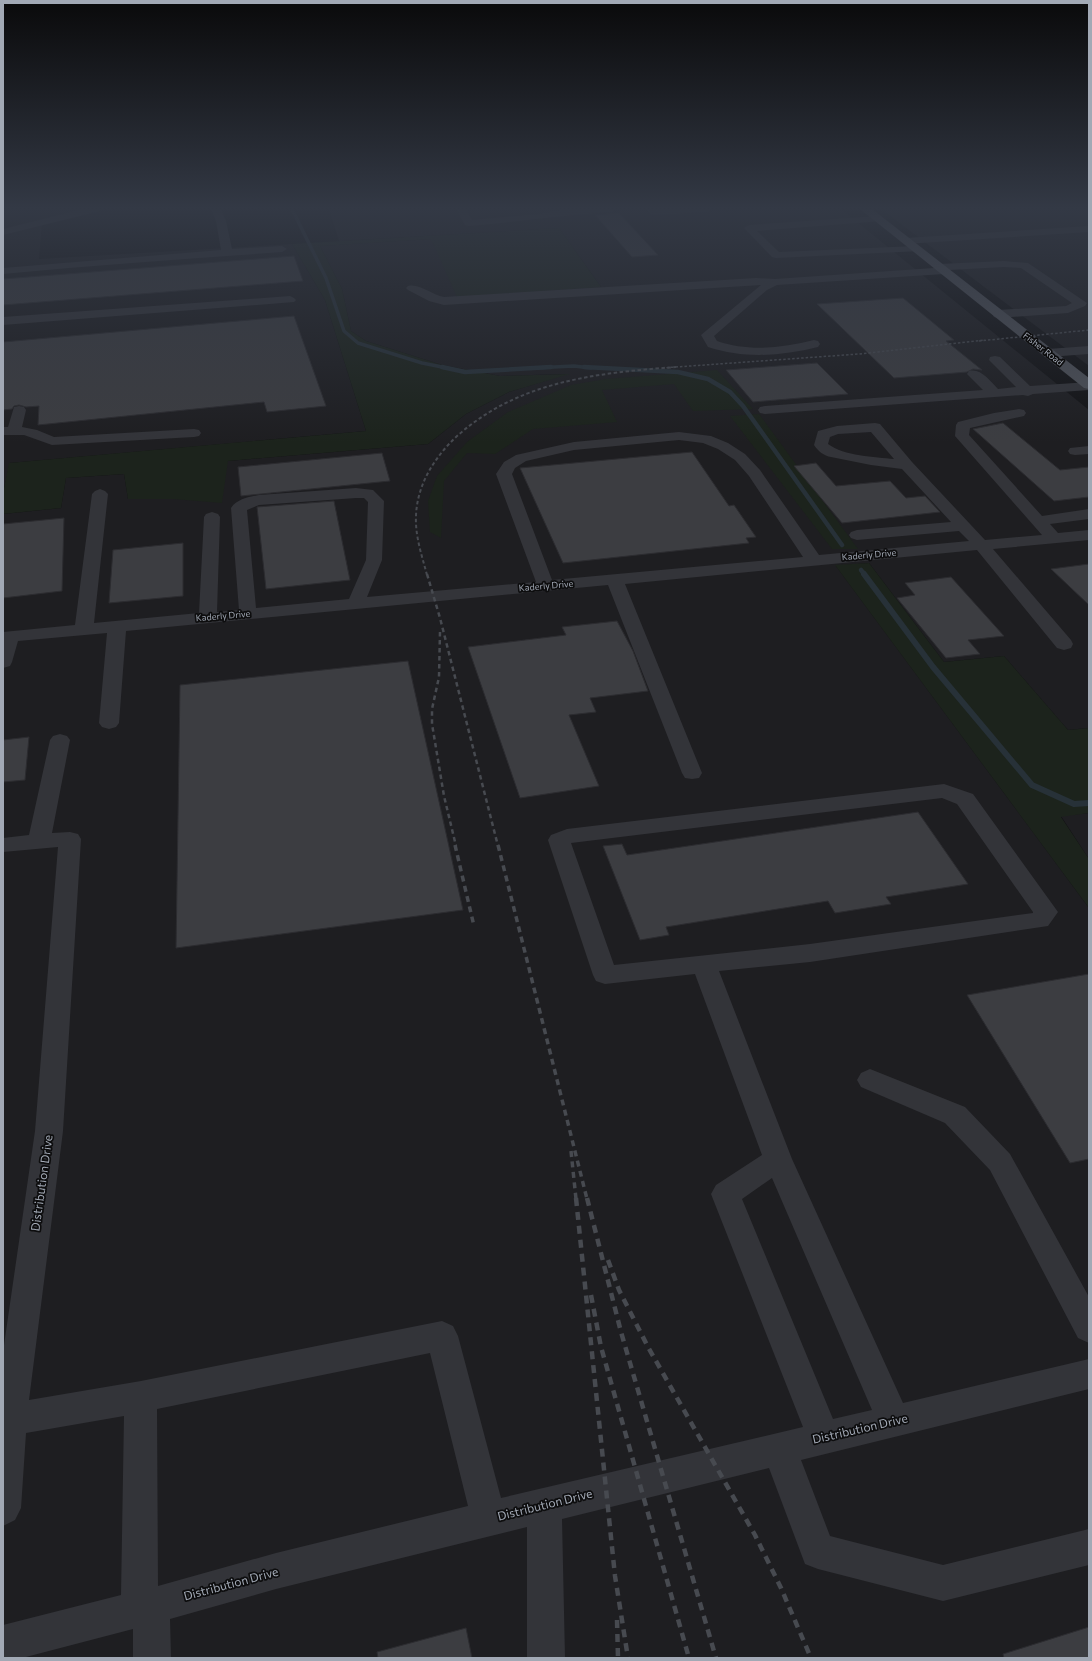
<svg xmlns="http://www.w3.org/2000/svg" width="1092" height="1661" font-family="Commissioner,sans-serif">
<rect width="100%" height="100%" fill="#121214"/>
<g fill="#1e1e21">
<polygon points="3,209 102,209 42,223 39,259 292,244 325,300 366,431 10,463 3,493"/>
<polygon points="329,209 841,209 1089,410 1089,728 1068,730 1004,656 944,662 869,563 836,566 1089,908 1089,1658 3,1658 3,514 61,508 66,478 124,474 128,499 173,499 228,461 428,444 466,414 509,392 567,374 500,376 442,365 366,341 351,331 342,289 320,246 431,239 601,287 559,228 339,241"/>
<polygon points="881,209 1089,209 1089,366"/>
<polygon points="1089,813 1089,859 1061,816"/>
</g>
<g fill="#1c231c">
<polygon points="559,228 601,287 457,297 431,239 320,246 342,289 351,331 366,341 442,365 500,376 570,374 509,392 466,414 428,444 228,461 222,503 173,499 128,499 124,474 66,478 61,508 3,514 3,493 9,463 366,431 325,300 292,244"/>
<polygon points="717,370 753,409 693,411 674,384 602,390 617,422 533,429 495,454 467,453 444,481 441,538 430,532 428,501 437,476 467,442 508,412 571,385 606,379"/>
<polygon points="759,414 858,549 832,549 730,416"/>
<polygon points="869,563 944,662 1004,656 1068,730 1089,728 1089,813 1061,817 1089,859 1089,908 835,565"/>
</g>
<g fill="none" stroke-linecap="round" stroke-linejoin="round">
<g stroke="#273138" stroke-width="3.5">
<polyline points="292,209 326,278 344,331 358,343 422,363 447,368"/>
<polyline points="533,368 574,366 591,368"/>
</g>
<g stroke="#273138" stroke-width="4.5">
<polyline points="442,367 465,372 551,367"/>
<polyline points="584,367 678,372 708,379 730,392 743,406 842,545"/>
<polyline points="861,570 865,575"/>
</g>
<polyline stroke="#273138" stroke-width="6" points="864,574 933,667 1032,785 1074,804 1089,803"/>
</g>
<g fill="#3c3d41" stroke="#2c2c30">
<polygon points="619,213 658,255 632,257 595,215"/>
<polygon points="294,256 303,281 3,305 3,279"/>
<polygon points="903,298 954,340 946,341 982,370 973,369 967,372 894,378 817,304"/>
<polygon points="294,316 326,406 267,412 264,402 38,425 39,406 26,407 19,405 14,406 12,409 3,410 3,342"/>
<polygon points="817,363 848,394 753,402 726,370"/>
<polygon points="1003,423 1060,470 1089,467 1089,497 1054,501 973,429"/>
<polygon points="692,452 729,506 734,505 756,537 746,538 749,543 563,563 520,468"/>
<polygon points="382,453 390,481 241,496 238,467"/>
<polygon points="816,463 836,486 890,481 906,498 925,496 940,512 842,523 794,466"/>
<polygon points="334,501 350,580 266,589 257,507"/>
<polygon points="64,518 62,591 3,598 3,524"/>
<polygon points="183,543 183,596 109,603 113,550"/>
<polygon points="1089,564 1089,605 1051,569"/>
<polygon points="951,577 1004,636 968,640 980,654 946,658 897,598 915,595 905,583"/>
<polygon points="617,621 633,651 648,691 590,698 596,712 569,715 599,786 520,798 468,647 566,635 562,627"/>
<polygon points="408,661 463,910 176,948 180,685"/>
<polygon points="29,737 25,780 3,782 3,740"/>
<polygon points="918,812 968,884 886,897 891,904 835,913 828,901 666,927 669,935 640,940 603,846 622,844 627,855"/>
<polygon points="1089,974 1089,1159 1070,1163 967,995"/>
<polygon points="1089,1627 1089,1658 1004,1658 1003,1654"/>
<polygon points="466,1628 472,1658 378,1658 377,1652"/>
</g>
<g fill="none" stroke-linecap="round" stroke-linejoin="round">
<g fill="#333439" fill-rule="evenodd">
<polygon points="83,209 101,209 100,211 3,235 3,229"/>
<path d="M 211,209 L 221,209 L 226,221 L 232,249 L 282,246 L 287,249 L 282,252 C 189,259 96,265 3,274 L 3,268 L 221,250 L 216,221 Z"/>
<path d="M 456,209 L 466,209 L 472,220 L 539,214 L 565,209 L 616,209 L 611,212 C 563,215 516,222 469,226 L 465,225 Z"/>
<polygon points="647,209 712,209 707,212 654,215 650,214"/>
<polygon points="878,216 883,219 882,221 757,231 779,252 916,246 921,249 920,251 776,258 772,257 744,228 749,225"/>
<polygon points="1089,226 1089,232 905,244 900,241 905,238"/>
<path d="M 1004,261 L 1028,263 L 1087,303 L 1085,306 L 1068,313 L 998,318 L 994,317 L 992,314 L 994,311 L 998,310 L 1066,306 L 1072,303 L 1021,268 L 1004,267 L 949,270 L 948,273 L 944,274 L 777,285 L 767,290 L 714,336 L 717,341 C 749,352 782,348 814,340 L 818,341 L 820,344 L 818,347 C 781,356 745,359 708,347 L 701,335 L 761,285 L 444,305 L 429,301 L 408,290 L 406,288 L 408,286 C 419,283 432,295 444,297 L 756,278 L 775,279 L 934,268 L 935,265 L 939,264 Z"/>
<polygon points="290,296 294,298 296,300 294,302 3,325 3,317"/>
<polygon points="1089,346 1089,354 1048,357 1043,356 1042,353 1043,350 1048,349"/>
<path d="M 995,356 L 1000,357 L 1030,386 L 1089,382 L 1089,390 L 1033,394 L 1028,396 L 1023,395 L 765,414 L 760,413 L 758,410 L 760,407 L 765,406 L 983,390 L 967,374 L 969,371 C 981,368 990,381 998,389 L 1016,387 L 989,360 L 990,357 Z"/>
<polygon points="19,406 24,407 26,410 22,427 37,430 54,437 194,429 199,430 201,433 199,436 194,437 52,445 24,435 3,435 3,427 8,427 14,407"/>
<path d="M 1019,409 L 1024,410 L 1026,413 L 1024,416 L 970,428 L 969,435 L 1042,516 L 1089,509 L 1089,519 L 1050,524 L 1058,533 L 1089,530 L 1089,540 L 993,549 L 1071,640 L 1073,644 L 1071,648 L 1064,650 L 1057,648 L 977,550 L 625,584 L 702,773 L 699,778 L 692,779 L 685,778 L 682,773 L 608,585 L 126,631 L 119,723 L 116,727 L 109,729 L 102,727 L 99,723 L 107,633 L 18,641 L 12,662 L 10,666 L 3,668 L 3,632 L 75,625 L 92,494 L 95,491 L 100,489 L 105,491 L 108,494 L 94,623 L 199,613 L 204,517 L 206,514 L 212,512 L 218,514 L 220,517 L 217,612 L 239,610 L 231,508 C 237,499 249,497 259,495 L 356,488 L 373,490 L 384,501 L 382,560 L 367,597 L 536,582 L 496,474 L 504,462 L 516,455 L 574,442 L 679,432 L 711,436 L 728,443 L 745,454 L 760,470 L 819,555 L 969,541 L 959,531 L 857,540 L 851,538 L 849,535 L 851,532 L 857,530 L 951,522 L 902,469 L 871,465 L 831,457 C 824,456 818,451 814,445 L 818,431 L 837,426 L 875,423 L 880,424 L 912,462 L 985,540 L 1042,535 L 955,436 L 956,425 L 958,422 L 994,413 ZM 871,432 L 894,459 C 875,457 844,456 828,444 L 830,437 L 838,434 ZM 679,440 L 703,443 L 718,449 L 735,460 L 749,476 L 803,557 L 552,580 L 512,474 L 515,468 L 526,461 L 574,450 ZM 356,498 L 364,498 L 368,502 L 366,560 L 349,599 L 256,608 L 247,510 L 259,505 Z"/>
<polygon points="1089,446 1089,454 1075,455 1070,454 1068,451 1070,448"/>
<path d="M 60,734 L 67,736 L 70,740 L 52,833 L 70,832 L 78,834 L 81,839 L 63,1131 L 29,1400 L 141,1381 L 442,1321 L 453,1326 L 458,1336 L 501,1498 L 803,1427 L 711,1194 L 716,1185 L 762,1155 L 695,974 L 605,984 L 596,981 L 593,975 L 548,840 L 551,835 L 567,829 L 944,784 L 973,794 L 1058,912 L 1048,926 L 810,962 L 719,971 L 792,1159 L 903,1403 L 1089,1359 L 1089,1389 L 801,1460 L 830,1536 L 943,1565 L 1089,1529 L 1089,1565 L 943,1601 L 818,1569 L 805,1564 L 769,1468 L 562,1519 L 565,1658 L 527,1658 L 527,1527 L 276,1589 L 170,1619 L 171,1658 L 133,1658 L 133,1629 L 22,1658 L 3,1658 L 3,1625 L 121,1595 L 124,1416 L 26,1433 L 21,1508 L 15,1520 L 3,1526 L 3,1352 L 35,1131 L 58,847 L 3,852 L 3,838 L 29,835 L 50,740 L 53,736 ZM 942,798 L 957,804 L 1033,912 L 1033,913 L 810,944 L 614,965 L 571,843 ZM 772,1178 L 872,1410 L 833,1419 L 742,1199 ZM 430,1353 L 468,1506 L 276,1553 L 158,1586 L 157,1409 Z"/>
<polygon points="870,1069 965,1107 1010,1154 1089,1297 1089,1343 1078,1338 990,1170 945,1123 861,1087 857,1080 861,1073"/>
</g>
<polygon fill="#4e5158" fill-rule="evenodd" points="860,209 872,209 1089,378 1089,389 1084,388"/>
<g stroke="#474a50" stroke-width="1.5" stroke-dasharray="2.5 2" stroke-linecap="butt">
<polyline points="979,341 1089,330"/>
<polyline points="662,368 859,354 985,340"/>
</g>
<path stroke="#474a50" stroke-width="2" stroke-dasharray="3.5 2.5" stroke-linecap="butt" d="M 427,575 C 422,556 415,536 416,516 C 417,485 434,458 456,437 C 518,381 596,373 676,367"/>
<g stroke="#474a50" stroke-width="2.5" stroke-dasharray="4.5 3.5" stroke-linecap="butt">
<polyline points="427,574 440,618 498,846"/>
<polyline points="440,632 439,677 432,709 432,724 444,796 456,846"/>
</g>
<g stroke="#474a50" stroke-width="3.5" stroke-dasharray="6 4.5" stroke-linecap="butt">
<polyline points="455,845 474,926"/>
<polyline points="498,845 587,1199"/>
<polyline points="571,1151 576,1199"/>
</g>
<g stroke="#474a50" stroke-width="4.5" stroke-dasharray="8 6" stroke-linecap="butt">
<polyline points="576,1198 615,1576 628,1658"/>
<polyline points="587,1198 621,1332 716,1658"/>
<polyline points="608,1260 619,1290 648,1347 755,1535 781,1588 811,1658"/>
<polyline points="591,1295 601,1347 689,1658"/>
<polyline points="617,1620 618,1658"/>
</g>
</g>
<linearGradient id="sky" x2="0" y2="1"><stop stop-color="#0a0a0b"/><stop offset="0.47" stop-color="#333945"/><stop offset="1" stop-color="#333945" stop-opacity="0"/></linearGradient>
<rect width="1092" height="442" fill="url(#sky)"/>
<g text-anchor="middle" stroke-width="3.5" stroke-linejoin="round" paint-order="stroke">
<g font-size="9" fill="#a2a9b5" stroke="#0d0d0e">
<text transform="translate(1043 349) rotate(38)" y="3">Fisher Road</text>
<text transform="translate(869 555) rotate(-5)" y="3">Kaderly Drive</text>
<text transform="translate(546 586) rotate(-5)" y="3">Kaderly Drive</text>
<text transform="translate(223 616) rotate(-5)" y="3">Kaderly Drive</text>
</g>
<g font-size="12" fill="#a2a9b5" stroke="#0d0d0e">
<text transform="translate(42 1183) rotate(-82)" y="4">Distribution Drive</text>
<text transform="translate(860 1429) rotate(-13)" y="4">Distribution Drive</text>
<text transform="translate(545 1505) rotate(-14)" y="4">Distribution Drive</text>
<text transform="translate(231 1584) rotate(-15)" y="4">Distribution Drive</text>
</g>
</g>
<rect width="1092" height="1661" fill="none" stroke="#a2a9b5" stroke-width="8"/>
</svg>
